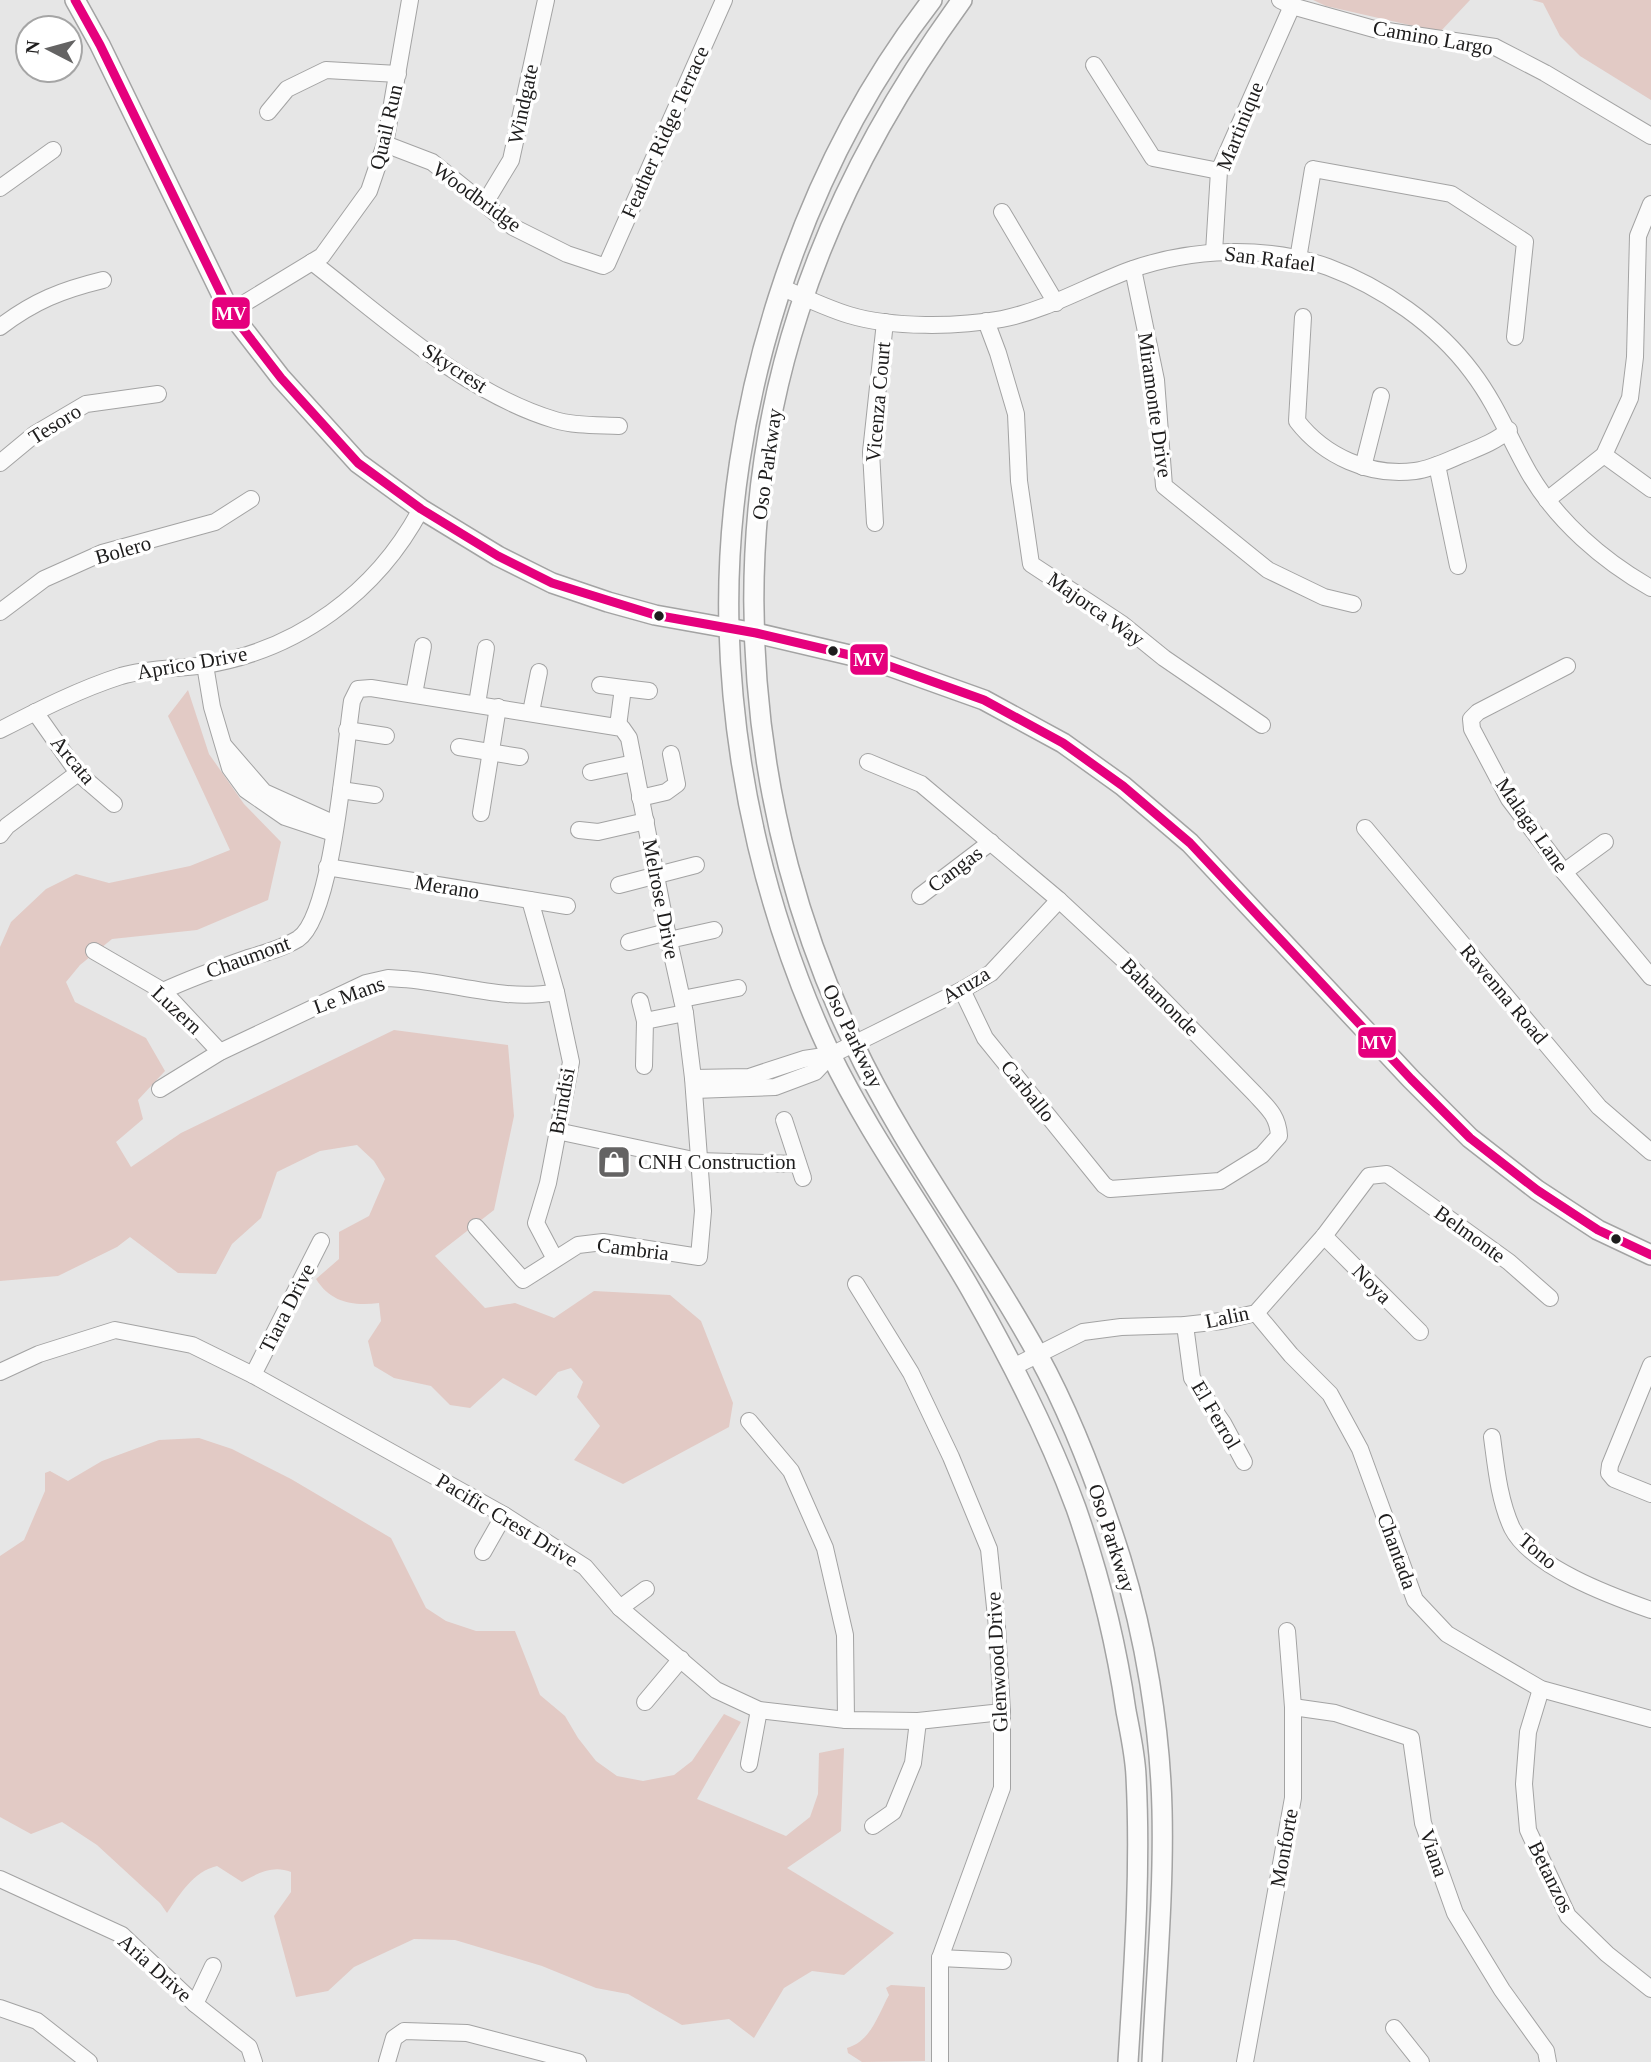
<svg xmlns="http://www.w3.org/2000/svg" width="1651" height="2062" font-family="'Times New Roman',serif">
<rect width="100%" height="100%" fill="#e6e6e6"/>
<g fill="#e2cac5">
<polygon points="1313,0 1470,0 1440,32 1326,6"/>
<polygon points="1532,0 1651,0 1651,100 1580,56 1560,36 1543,3"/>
<path d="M 188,690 L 209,754 L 244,804 L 281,842 L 268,900 L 197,930 L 112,939 L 80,965 L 66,982 L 75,1002 L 146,1038 L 165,1071 L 138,1100 L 143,1119 L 116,1142 L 131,1167 L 181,1133 L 394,1030 L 508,1045 L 514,1116 L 494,1210 L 435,1256 L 485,1308 L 515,1303 L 554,1318 L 594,1291 L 670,1295 L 701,1321 L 733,1403 L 729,1427 L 623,1484 L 574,1460 L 600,1426 L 577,1397 L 583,1382 L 571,1368 L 558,1372 L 536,1396 L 503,1378 L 470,1408 L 450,1405 L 431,1386 L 394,1378 L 374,1366 L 368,1341 L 381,1321 L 379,1303 C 353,1306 331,1303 316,1279 L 339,1259 L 339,1232 L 369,1216 L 385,1179 L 374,1161 L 357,1145 L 320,1151 L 277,1172 L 261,1218 L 232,1244 L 216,1274 L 178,1273 L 130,1237 L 117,1247 L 58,1276 L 0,1281 L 0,947 L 11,922 L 46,889 L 76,874 L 109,883 L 190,866 L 230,850 L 168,716 Z"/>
<path d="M 199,1438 L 232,1449 L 291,1479 L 391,1538 L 426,1608 L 446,1621 L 476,1631 L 515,1631 L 540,1695 L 565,1716 L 578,1738 L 596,1761 L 617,1776 L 643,1781 L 674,1775 L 692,1761 L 724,1714 L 741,1722 L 697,1799 L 786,1836 L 810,1817 L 818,1794 L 819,1753 L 844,1748 L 841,1831 L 787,1868 L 894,1933 L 844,1975 L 812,1971 L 784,1988 L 754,2038 L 729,2019 L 682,2025 L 628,1994 L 596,1988 L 542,1966 L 455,1940 L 414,1939 L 354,1967 L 328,1991 L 296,1997 L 274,1916 L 291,1892 L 291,1872 C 273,1865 258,1873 242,1882 L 217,1866 C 194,1871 180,1894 167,1913 L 160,1903 L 97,1845 L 62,1822 L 31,1834 L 0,1817 L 0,1556 L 24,1540 L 45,1491 L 45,1473 L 50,1471 L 68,1481 L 102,1461 L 159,1440 Z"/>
<path d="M 891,1985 L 925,1987 L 925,2061 L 862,2062 L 848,2053 L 847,2048 C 871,2041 878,2015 889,1995 L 886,1988 Z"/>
</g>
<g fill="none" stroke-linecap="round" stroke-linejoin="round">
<defs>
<g id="minor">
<polyline points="1280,0 1292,6 1374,29 1495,47 1545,73 1651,136"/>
<polyline points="1094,65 1153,158 1219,171"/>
<polyline points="268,112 287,89 326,70 398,74"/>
<polyline points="385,144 432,162 513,227 567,254 603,266 607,264 724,0"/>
<polyline points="0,188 53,150"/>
<polyline points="485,203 511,160 546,0"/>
<polyline points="1002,212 1056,303"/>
<polyline points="1214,252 1219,171 1292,6"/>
<polyline points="1298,259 1313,169 1451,194 1525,242 1515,337"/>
<path d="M 312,262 C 386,319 465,393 555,420 C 574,426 599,425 619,426"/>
<polyline points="1133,269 1156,380 1164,486 1268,570 1324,597 1353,604"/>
<path d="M 781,287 C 803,297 826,308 849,315 C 892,328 958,327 1002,319 C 1047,310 1087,286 1130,270 C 1191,248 1267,245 1328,267 C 1382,287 1437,325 1472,372 C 1497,405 1509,438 1529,473 C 1557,521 1603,561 1651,588"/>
<polyline points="230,312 322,256 369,191 385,144 410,0"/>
<path d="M 1303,317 L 1297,421 C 1324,456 1370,477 1415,471 C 1431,469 1447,461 1461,455 C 1478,448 1495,442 1509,430"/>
<polyline points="986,321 998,353 1016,414 1019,481 1031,564 1122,624 1164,658 1262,725"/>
<path d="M 0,327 C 34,301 62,290 103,280"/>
<polyline points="1604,455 1651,489"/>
<polyline points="0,463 35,434 86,404 158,394"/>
<polyline points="1437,465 1458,566"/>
<polyline points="1363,467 1381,396"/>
<polyline points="1547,500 1604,455 1630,398 1635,357 1638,236 1651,204"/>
<polyline points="875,523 871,452 885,322"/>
<polyline points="0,612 44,579 102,553 215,522 251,499"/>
<polyline points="205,665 212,707 230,768 246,790 285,817 333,833"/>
<polyline points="1567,666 1478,712 1471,719 1472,729 1509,799 1564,872 1651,977"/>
<polyline points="600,685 623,688 618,726"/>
<polyline points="623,688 649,691"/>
<polyline points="414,694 423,646"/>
<polyline points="477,704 486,648"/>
<polyline points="35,712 78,773 114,804"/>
<polyline points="531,712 539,672"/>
<path d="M 0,730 C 39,710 80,689 121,676 C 149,668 177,669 205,665 C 298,650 377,592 421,509"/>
<polyline points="347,730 386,736"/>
<polyline points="225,747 264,792 335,824"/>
<polyline points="459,747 520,757"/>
<path d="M 868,762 L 921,784 L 1059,900 L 1129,965 L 1255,1094 C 1268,1108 1278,1116 1279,1136 L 1262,1155 L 1220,1181 L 1110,1189 L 1104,1185 L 985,1038 L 962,990"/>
<polyline points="591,772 634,763"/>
<polyline points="341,790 375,795"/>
<polyline points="640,798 666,792 677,784 671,754"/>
<polyline points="481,813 498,707"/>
<polyline points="1365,828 1599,1107 1651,1152"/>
<polyline points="579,830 598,832 646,821"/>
<polyline points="0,835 7,826 78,773"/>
<polyline points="327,867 567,906"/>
<polyline points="1564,872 1605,842"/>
<polyline points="619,885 696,865"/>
<polyline points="920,896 991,842"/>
<polyline points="530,900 556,992 571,1062 548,1183 536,1223 555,1259"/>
<polyline points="669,940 714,930"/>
<polyline points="629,942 667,932"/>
<polyline points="94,951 163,991 220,1052"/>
<path d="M 163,991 C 191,978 219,968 248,958 C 265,953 283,948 298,939 C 333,916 345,746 352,701 L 358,689 L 371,688 L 622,728 L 629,738 L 667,932 L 685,1013 L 693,1078 L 703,1211 L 699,1257 L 603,1242 L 578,1245 L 523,1280 L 476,1227"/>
<polyline points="682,999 738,988"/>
<polyline points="640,1001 645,1021"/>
<polyline points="644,1066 645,1021 685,1013"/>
<polyline points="693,1078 749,1077 804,1059 831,1055 874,1034 962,990 991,973 1059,900"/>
<path d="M 160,1089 L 220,1052 L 366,983 L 388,978 L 402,979 C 453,982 505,1002 556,992"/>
<polyline points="694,1090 775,1087 815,1072 831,1055"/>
<polyline points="784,1120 803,1178"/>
<polyline points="557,1131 698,1161 798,1164"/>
<polyline points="1324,1236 1420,1332"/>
<polyline points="856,1284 911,1373 951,1457 989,1549 997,1627 1002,1712 1002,1788 940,1958 940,2062"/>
<polyline points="1256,1313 1291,1355 1330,1394 1360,1449 1415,1600 1447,1634 1541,1689 1651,1719"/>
<polyline points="1185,1325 1192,1378 1223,1423 1244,1462"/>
<polyline points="1651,1365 1610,1465 1609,1473 1614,1479 1651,1494"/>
<polyline points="1013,1367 1083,1332 1121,1327 1185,1325 1221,1321 1256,1313 1324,1236 1369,1176 1387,1174 1509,1262 1550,1298"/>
<polyline points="0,1372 39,1354 115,1330 192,1345 253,1375 504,1515 585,1567 620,1608 716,1690 759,1710 846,1720 918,1721 1002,1712"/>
<polyline points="253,1375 321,1241"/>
<polyline points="749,1421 791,1471 825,1548 845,1635 846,1720"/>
<path d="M 1492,1437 C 1496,1467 1499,1500 1512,1528 C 1532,1567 1611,1596 1651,1610"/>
<polyline points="483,1552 504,1515"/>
<polyline points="620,1608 646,1589"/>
<polyline points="1541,1689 1528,1732 1524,1784 1528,1830 1568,1916 1607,1954 1651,1989"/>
<polyline points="645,1702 681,1659"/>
<polyline points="1293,1707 1335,1713 1411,1738 1423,1823 1455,1913 1502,1990 1546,2051 1548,2062"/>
<polyline points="749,1764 759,1710"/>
<polyline points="873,1826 893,1812 913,1763 918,1721"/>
<polyline points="0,1879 122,1935 195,2004 249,2047 254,2062"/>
<polyline points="940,1958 1003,1961"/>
<polyline points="195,2004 213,1966"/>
<polyline points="0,2008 37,2021 89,2062"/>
<polyline points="1394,2028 1421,2062"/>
<polyline points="387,2062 394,2038 404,2031 467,2033 578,2062"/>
<polyline points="1245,2062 1293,1798 1293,1707 1287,1631"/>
</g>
<g id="major">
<polyline points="75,0 100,45 230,312 281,378 358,463 421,509 498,556 552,583 608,602 655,615 756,633 875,661 984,700 1063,743 1123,786 1190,843 1411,1079 1470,1138 1537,1190 1598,1230 1651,1255"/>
<path d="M 932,0 C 799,171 723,412 729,628 C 733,774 768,921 830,1053 C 870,1136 925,1210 971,1290 C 1011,1360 1048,1432 1076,1508 C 1099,1574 1116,1642 1126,1711 C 1130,1732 1135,1754 1136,1776 C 1141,1871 1134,1967 1128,2062"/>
<path d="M 962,0 C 893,95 835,199 799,311 C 722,547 746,819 853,1042 C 905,1152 980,1249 1038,1355 C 1073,1419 1099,1489 1121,1559 C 1145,1637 1160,1727 1162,1809 C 1164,1893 1156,1978 1152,2062"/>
</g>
</defs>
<use href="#minor" stroke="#a3a3a3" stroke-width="18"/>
<use href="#major" stroke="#a3a3a3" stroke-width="22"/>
<use href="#minor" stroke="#fbfbfb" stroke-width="16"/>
<use href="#major" stroke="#fbfbfb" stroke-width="19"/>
<defs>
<polyline id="bus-1" points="75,0 100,45 230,312 281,378 358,463 421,509 498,556 552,583 655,615 756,633 875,661 984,700 1063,743 1123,786 1190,843 1411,1079 1470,1138 1537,1190 1598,1230 1651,1255"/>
</defs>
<use href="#bus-1" stroke="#fff" stroke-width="14"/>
<use href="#bus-1" stroke="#e5007d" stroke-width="9"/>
</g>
<defs>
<symbol id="shop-square" viewBox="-11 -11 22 22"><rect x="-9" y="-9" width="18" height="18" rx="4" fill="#646363" stroke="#fff"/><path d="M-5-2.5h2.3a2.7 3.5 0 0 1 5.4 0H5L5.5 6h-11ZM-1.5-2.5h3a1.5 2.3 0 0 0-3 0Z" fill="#fff"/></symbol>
</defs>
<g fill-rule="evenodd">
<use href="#shop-square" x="595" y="1143" width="38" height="38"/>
</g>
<g fill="#1e1d1d" stroke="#fff" stroke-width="2.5">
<circle cx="659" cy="616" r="6"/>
<circle cx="833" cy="651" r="6"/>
<circle cx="1616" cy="1239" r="6"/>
</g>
<g text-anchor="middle" stroke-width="7" stroke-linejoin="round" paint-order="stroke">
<g font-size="21" fill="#1e1d1d" stroke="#fff">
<text transform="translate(1433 38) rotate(10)" y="7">Camino Largo</text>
<text transform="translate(523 104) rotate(-78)" y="7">Windgate</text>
<text transform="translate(1240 126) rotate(-68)" y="7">Martinique</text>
<text transform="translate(386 127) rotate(-77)" y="7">Quail Run</text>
<text transform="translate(665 132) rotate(-66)" y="7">Feather Ridge Terrace</text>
<text transform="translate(477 197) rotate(36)" y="7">Woodbridge</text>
<text transform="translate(1270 259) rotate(7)" y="7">San Rafael</text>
<text transform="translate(455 368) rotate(33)" y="7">Skycrest</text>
<text transform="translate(878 402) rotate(-85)" y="7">Vicenza Court</text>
<text transform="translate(1155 405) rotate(82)" y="7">Miramonte Drive</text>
<text transform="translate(55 424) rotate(-32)" y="7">Tesoro</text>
<text transform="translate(767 464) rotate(-82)" y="7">Oso Parkway</text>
<text transform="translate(123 550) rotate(-16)" y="7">Bolero</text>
<text transform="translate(1096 609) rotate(35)" y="7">Majorca Way</text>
<text transform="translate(192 663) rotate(-10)" y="7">Aprico Drive</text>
<text transform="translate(73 760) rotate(50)" y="7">Arcata</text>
<text transform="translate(1532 825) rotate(55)" y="7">Malaga Lane</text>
<text transform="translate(955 869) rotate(-37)" y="7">Cangas</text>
<text transform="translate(447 887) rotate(9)" y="7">Merano</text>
<text transform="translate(661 899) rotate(79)" y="7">Melrose Drive</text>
<text transform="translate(248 957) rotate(-20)" y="7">Chaumont</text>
<text transform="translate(966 985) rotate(-31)" y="7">Aruza</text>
<text transform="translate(1504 994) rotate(50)" y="7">Ravenna Road</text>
<text transform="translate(349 995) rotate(-20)" y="7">Le Mans</text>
<text transform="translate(1160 997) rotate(45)" y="7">Bahamonde</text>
<text transform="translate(177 1010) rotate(43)" y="7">Luzern</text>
<text transform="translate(853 1036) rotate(64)" y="7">Oso Parkway</text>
<text transform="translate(1028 1091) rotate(51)" y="7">Carballo</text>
<text transform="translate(562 1101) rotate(-80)" y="7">Brindisi</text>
<text transform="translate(1470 1234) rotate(36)" y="7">Belmonte</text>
<text transform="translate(633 1249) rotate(7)" y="7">Cambria</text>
<text transform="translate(1372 1284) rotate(45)" y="7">Noya</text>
<text transform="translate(287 1308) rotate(-63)" y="7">Tiara Drive</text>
<text transform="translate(1227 1317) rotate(-12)" y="7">Lalin</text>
<text transform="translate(1216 1415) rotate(59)" y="7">El Ferrol</text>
<text transform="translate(507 1520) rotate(31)" y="7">Pacific Crest Drive</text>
<text transform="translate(1112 1538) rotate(72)" y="7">Oso Parkway</text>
<text transform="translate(1397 1551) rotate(70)" y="7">Chantada</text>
<text transform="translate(1538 1551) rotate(40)" y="7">Tono</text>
<text transform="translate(997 1662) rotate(-93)" y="7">Glenwood Drive</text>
<text transform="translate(1284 1848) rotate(-80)" y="7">Monforte</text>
<text transform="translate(1434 1853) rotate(71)" y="7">Viana</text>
<text transform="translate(1551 1877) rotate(64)" y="7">Betanzos</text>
<text transform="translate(155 1968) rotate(42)" y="7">Aria Drive</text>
</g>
<g font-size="21" fill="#1e1d1d" stroke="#fff" text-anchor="start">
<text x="638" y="1169">CNH Construction</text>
</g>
</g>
<g stroke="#fff" stroke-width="2.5">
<rect x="211" y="296" width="40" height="34" rx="7" fill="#e5007d"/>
<rect x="849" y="643" width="40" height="33" rx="7" fill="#e5007d"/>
<rect x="1357" y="1026" width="40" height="33" rx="7" fill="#e5007d"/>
</g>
<g font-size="19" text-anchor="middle" font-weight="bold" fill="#fff">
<text x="231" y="320">MV</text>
<text x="869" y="666">MV</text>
<text x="1377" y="1049">MV</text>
</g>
<g transform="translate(49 49) rotate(276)"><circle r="33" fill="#ffffff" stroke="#a5a5a5" stroke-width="2"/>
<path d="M0-5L12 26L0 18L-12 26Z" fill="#646363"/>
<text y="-10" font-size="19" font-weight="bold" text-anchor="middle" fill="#1e1d1d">N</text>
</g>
</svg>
